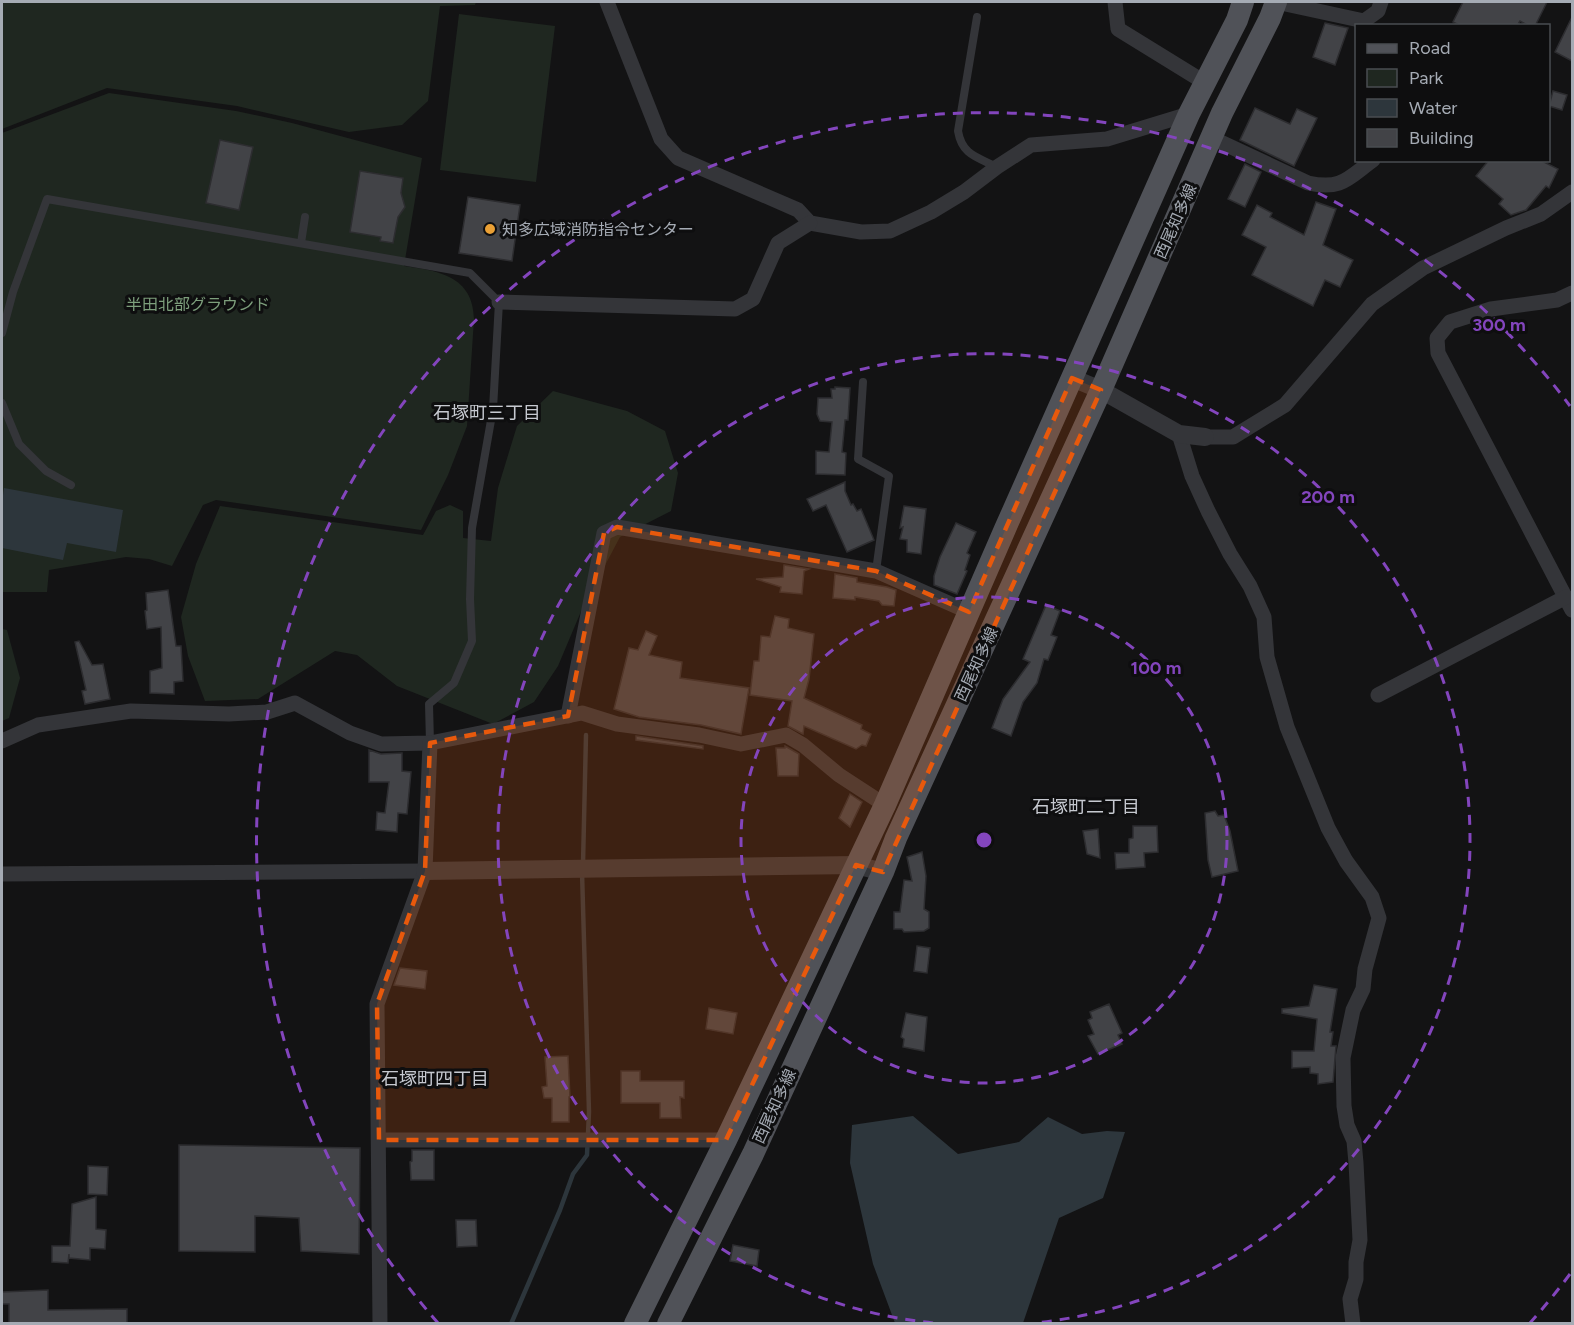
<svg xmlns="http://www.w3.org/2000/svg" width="1574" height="1325" font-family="Figtree,'Noto Sans JP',sans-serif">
<rect width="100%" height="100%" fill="#131314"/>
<g fill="#1f2720">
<polygon points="2,2 476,2 475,5 440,6 428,101 402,125 349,132 237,106 107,88 2,129"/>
<polygon points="459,14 555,26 536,182 440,170"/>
<path d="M 109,93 L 236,111 L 292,123 L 422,158 L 404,266 C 439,271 473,276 474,319 L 467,426 L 448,475 L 421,530 L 216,500 L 203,505 L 172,566 L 149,559 L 126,557 L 49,570 L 47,592 L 2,592 L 2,133 Z"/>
<polygon points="553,391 627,411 665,431 678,473 671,511 620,537 582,609 558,666 534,702 493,724 397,686 357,655 335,651 258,699 205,701 188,656 181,617 196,564 220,506 423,535 436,511 450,505 463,511 463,538 491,541 498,488 517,426"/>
<polygon points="2,629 7,630 20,678 9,718 2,721"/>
</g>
<g fill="#2d363c">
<polygon points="4,488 123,510 116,552 67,543 63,560 2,548 2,502"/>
<polygon points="913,1116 958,1154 1019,1142 1048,1117 1082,1134 1107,1131 1125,1132 1103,1198 1059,1218 1023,1323 895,1323 873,1264 850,1163 852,1125"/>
</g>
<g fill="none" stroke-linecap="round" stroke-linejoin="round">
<g stroke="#2d363c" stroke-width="4.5">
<polyline points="583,864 586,735"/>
<polyline points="511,1324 560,1210 573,1174 587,1155 589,1112 582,872"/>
</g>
</g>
<g fill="#424347" stroke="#2d2d30" stroke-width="1.5">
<polygon points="1463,2 1547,2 1535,26 1529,26 1520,21 1517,26 1461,26 1453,22"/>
<polygon points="1572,17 1572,61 1555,52"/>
<polygon points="1325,23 1348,28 1335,65 1313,57"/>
<polygon points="1553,91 1567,95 1562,110 1549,106"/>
<polygon points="1255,108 1290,124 1297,109 1317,118 1294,166 1240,140"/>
<polygon points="220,140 253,147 239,210 206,203"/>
<polygon points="1489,160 1540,160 1558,169 1549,188 1546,186 1526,210 1511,215 1499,204 1503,199 1476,176"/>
<polygon points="1245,164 1261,172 1245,207 1228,199"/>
<polygon points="360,171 403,178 401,193 405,207 398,217 393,243 380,241 381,237 350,232"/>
<polygon points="468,197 520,205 512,261 459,253"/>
<polygon points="1316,202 1336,209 1323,245 1353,260 1340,287 1325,280 1313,306 1252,275 1266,247 1242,235 1257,205 1272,213 1270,217 1304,235"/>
<polygon points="835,387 850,388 848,420 845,420 842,452 846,453 845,475 816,474 816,451 829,452 832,422 820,421 817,414 818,398 832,398 831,389 835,389"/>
<polygon points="845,482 845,491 851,505 853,504 857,511 861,509 874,540 847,552 826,505 813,511 807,499"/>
<polygon points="904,506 926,509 921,554 907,552 907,540 900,539 903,527 900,528"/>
<polygon points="956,523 976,532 967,553 970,555 965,570 967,571 957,594 934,585 934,576 940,557"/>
<polygon points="784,565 809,569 804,571 802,594 780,592 781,587 756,579 783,577"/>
<polygon points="835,574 857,578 857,582 887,587 896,590 894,606 882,605 879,601 855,597 855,600 833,598"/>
<polygon points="168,590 176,646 181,646 183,681 174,682 174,694 150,693 150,671 162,668 161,627 147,629 145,611 147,610 146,593"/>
<polygon points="1046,605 1060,611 1051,635 1057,637 1048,660 1044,659 1037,683 1023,702 1011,736 992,728 1003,699 1030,662 1023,659"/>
<polygon points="775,616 789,619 788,628 814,634 809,679 804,698 862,725 861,729 871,734 866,746 862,745 856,749 804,726 803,734 788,726 792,701 750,695 754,661 759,661 761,636 770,637"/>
<polygon points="646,631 657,636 649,655 682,662 680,678 749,688 741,734 701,725 639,717 614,709 629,648 638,650"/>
<polygon points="79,641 92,665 103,664 110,699 85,704 82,691 86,690 75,642"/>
<polygon points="636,736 697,745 703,746 703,749 636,740"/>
<polygon points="785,746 799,754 798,776 778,776 776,748 785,748"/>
<polygon points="369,750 381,754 402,753 402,771 411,772 407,814 398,813 397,832 376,830 377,812 385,813 389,782 369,782"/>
<polygon points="850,794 862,802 850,827 839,818"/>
<polygon points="1215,811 1218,816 1224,815 1230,831 1238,871 1212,877 1208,860 1205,813"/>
<polygon points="1133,826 1157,826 1158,852 1144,853 1145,867 1116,869 1115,853 1129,853 1129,839 1133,838"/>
<polygon points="1098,829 1100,858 1087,854 1083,831"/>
<polygon points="922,852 926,876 924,909 929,912 929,928 924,931 904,932 902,929 894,929 894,912 900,912 904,880 912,881 907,857"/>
<polygon points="917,946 930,948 927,973 914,971"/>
<polygon points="400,968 427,971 425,989 394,985"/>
<polygon points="1314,985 1337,989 1330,1032 1333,1032 1331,1046 1336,1046 1333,1082 1318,1084 1318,1074 1310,1073 1310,1067 1292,1068 1292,1051 1314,1051 1317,1019 1282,1013 1282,1009 1309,1006"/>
<polygon points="1109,1004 1122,1033 1118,1035 1122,1044 1098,1054 1088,1036 1094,1034 1088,1020 1092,1018 1090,1012"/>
<polygon points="709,1008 737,1013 733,1034 706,1029"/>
<polygon points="906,1013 927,1017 924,1051 903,1047 904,1039 901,1037"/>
<polygon points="568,1056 570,1097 569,1097 569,1122 552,1122 552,1098 544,1098 542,1087 547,1086 545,1057"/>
<polygon points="621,1071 640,1071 640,1081 684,1081 684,1098 680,1097 681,1118 660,1118 660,1103 621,1103"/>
<polygon points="179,1145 360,1148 359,1254 301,1251 299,1218 255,1216 255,1252 179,1251"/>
<polygon points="412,1150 434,1150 434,1180 411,1180 410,1162 412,1161"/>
<polygon points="88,1166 108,1167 107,1195 88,1194"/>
<polygon points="96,1197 96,1229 106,1230 105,1249 90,1248 90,1260 69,1258 69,1254 68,1263 52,1262 52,1246 70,1246 72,1204"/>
<polygon points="456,1220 476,1220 477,1246 457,1247"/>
<polygon points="733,1245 759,1250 757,1266 730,1261"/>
<polygon points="48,1290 48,1310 127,1309 127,1323 9,1323 9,1304 2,1304 2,1292"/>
</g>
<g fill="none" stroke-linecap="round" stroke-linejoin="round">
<g stroke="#343539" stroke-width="8">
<path d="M 977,17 L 958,131 C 962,155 977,157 997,167"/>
<polyline points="301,243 305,217"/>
<polyline points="2,333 13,292 47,199 470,273 499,302 493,409 472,528 470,599 472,641 454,683 429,704 430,743"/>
<polyline points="863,382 858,459 889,476 876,571"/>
<polyline points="2,403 19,444 46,471 71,485"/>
</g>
<g stroke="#343539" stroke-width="15">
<polyline points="607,2 661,139 678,158 798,210 810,223 861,232 890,231 931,212 964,192 997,167 1031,145 1107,139 1189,114"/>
<polyline points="1115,2 1118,29 1204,82"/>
<polyline points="1276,2 1364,21 1378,11 1381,2"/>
<path d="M 1212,138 L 1308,183 C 1342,190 1347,179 1373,160"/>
<polyline points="1572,293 1557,300 1491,309 1450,322 1437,338 1438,353 1572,610"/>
<polyline points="499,302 735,309 753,299 778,243 810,223"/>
<polyline points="1179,434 1192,476 1208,511 1230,554 1250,586 1264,617 1267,657 1287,727 1328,828 1346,861 1372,897 1379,918 1365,969 1363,989 1353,1010 1343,1058 1344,1106 1347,1125 1354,1141 1356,1163 1360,1240 1356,1262 1356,1279 1350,1299 1353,1324"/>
<polyline points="1205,437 1233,437 1285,405 1372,304 1423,268 1506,228 1541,214 1572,192"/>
<polyline points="1378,695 1566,597"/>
<polyline points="568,716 604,533 617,527 876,571 969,612"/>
<polyline points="2,741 38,725 131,711 229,714 267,712 295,703 350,733 381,744 430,743 582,713 617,724 699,735 741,744 786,735 803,745 839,775 885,805"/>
<polyline points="2,874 425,871"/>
<polyline points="379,1140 726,1140"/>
<polyline points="380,1324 377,1004 425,871 430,743"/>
</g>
<g stroke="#343539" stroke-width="18">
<polyline points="1072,378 1101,390 1179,434 1205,437"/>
<polyline points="425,871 856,865 883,872"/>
</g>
<g stroke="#505258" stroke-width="22">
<polyline points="635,1324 726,1140 885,805 1005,529 1189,114 1237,20 1243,2"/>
<polyline points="668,1324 753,1154 883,872 896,838 1101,390 1222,113 1270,18 1276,2"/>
</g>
</g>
<path fill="#e8590c" fill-opacity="0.2" stroke="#e8590c" stroke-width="4.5" stroke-dasharray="12 8" stroke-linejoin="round" d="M 1072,378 L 1101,390 L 883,872 L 856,865 L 726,1140 L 379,1140 L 377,1004 L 425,871 L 430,743 L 568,716 L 604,533 L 617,527 L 876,571 L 969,612 Z"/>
<g fill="none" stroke="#8345bd" stroke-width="3" stroke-dasharray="10 8">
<circle cx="984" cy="840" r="243"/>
<path d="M933 1323A486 486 0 1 1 1035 1323"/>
<path d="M1570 1274A729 729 0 0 1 1530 1323M438 1323A729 729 0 1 1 1570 406"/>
</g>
<circle fill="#eaa035" stroke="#0e0e0f" stroke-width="2" cx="490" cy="229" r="6"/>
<g text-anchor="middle" stroke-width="6" stroke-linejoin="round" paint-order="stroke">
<g font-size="16" fill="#a5abb4" stroke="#0e0e0f">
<text transform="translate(1175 221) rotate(-66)" y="6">西尾知多線</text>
<text transform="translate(976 664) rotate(-65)" y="6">西尾知多線</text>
<text transform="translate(774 1106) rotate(-65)" y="6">西尾知多線</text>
</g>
<g font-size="16" fill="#a5abb4" stroke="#0e0e0f" text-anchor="start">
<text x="502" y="235">知多広域消防指令センター</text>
</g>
<g font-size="16" fill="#7d9f7c" stroke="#0e0e0f">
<text x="198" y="310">半田北部グラウンド</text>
</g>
<g font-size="18" fill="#c6c9d0" stroke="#0e0e0f">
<text x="487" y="419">石塚町三丁目</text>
<text x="1086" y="813">石塚町二丁目</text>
<text x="435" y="1085">石塚町四丁目</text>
</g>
</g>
<circle cx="984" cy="840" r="9" fill="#8345bd" stroke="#0e0e0f" stroke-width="3"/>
<g font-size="18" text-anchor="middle" font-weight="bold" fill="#8345bd" stroke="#0e0e0f" stroke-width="6" stroke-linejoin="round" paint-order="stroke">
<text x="1499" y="331">300 m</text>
<text x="1328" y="503">200 m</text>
<text x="1156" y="674">100 m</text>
</g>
<rect width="1574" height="1325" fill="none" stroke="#a5abb4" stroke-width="6"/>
<rect x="1355" y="24" width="195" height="138" fill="#0e0e0f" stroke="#4a4d51" stroke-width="1.5"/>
<rect x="1367" y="44" width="30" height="9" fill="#505258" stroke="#4a4d51" stroke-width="1.5"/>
<text x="1409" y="54" font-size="18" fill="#a5abb4">Road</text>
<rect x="1367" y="69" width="30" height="18" fill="#1f2720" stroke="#4a4d51" stroke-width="1.5"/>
<text x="1409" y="84" font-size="18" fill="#a5abb4">Park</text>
<rect x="1367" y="99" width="30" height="18" fill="#2d363c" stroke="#4a4d51" stroke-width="1.5"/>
<text x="1409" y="114" font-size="18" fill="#a5abb4">Water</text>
<rect x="1367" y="129" width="30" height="18" fill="#424347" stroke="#4a4d51" stroke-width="1.5"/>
<text x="1409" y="144" font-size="18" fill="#a5abb4">Building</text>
</svg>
